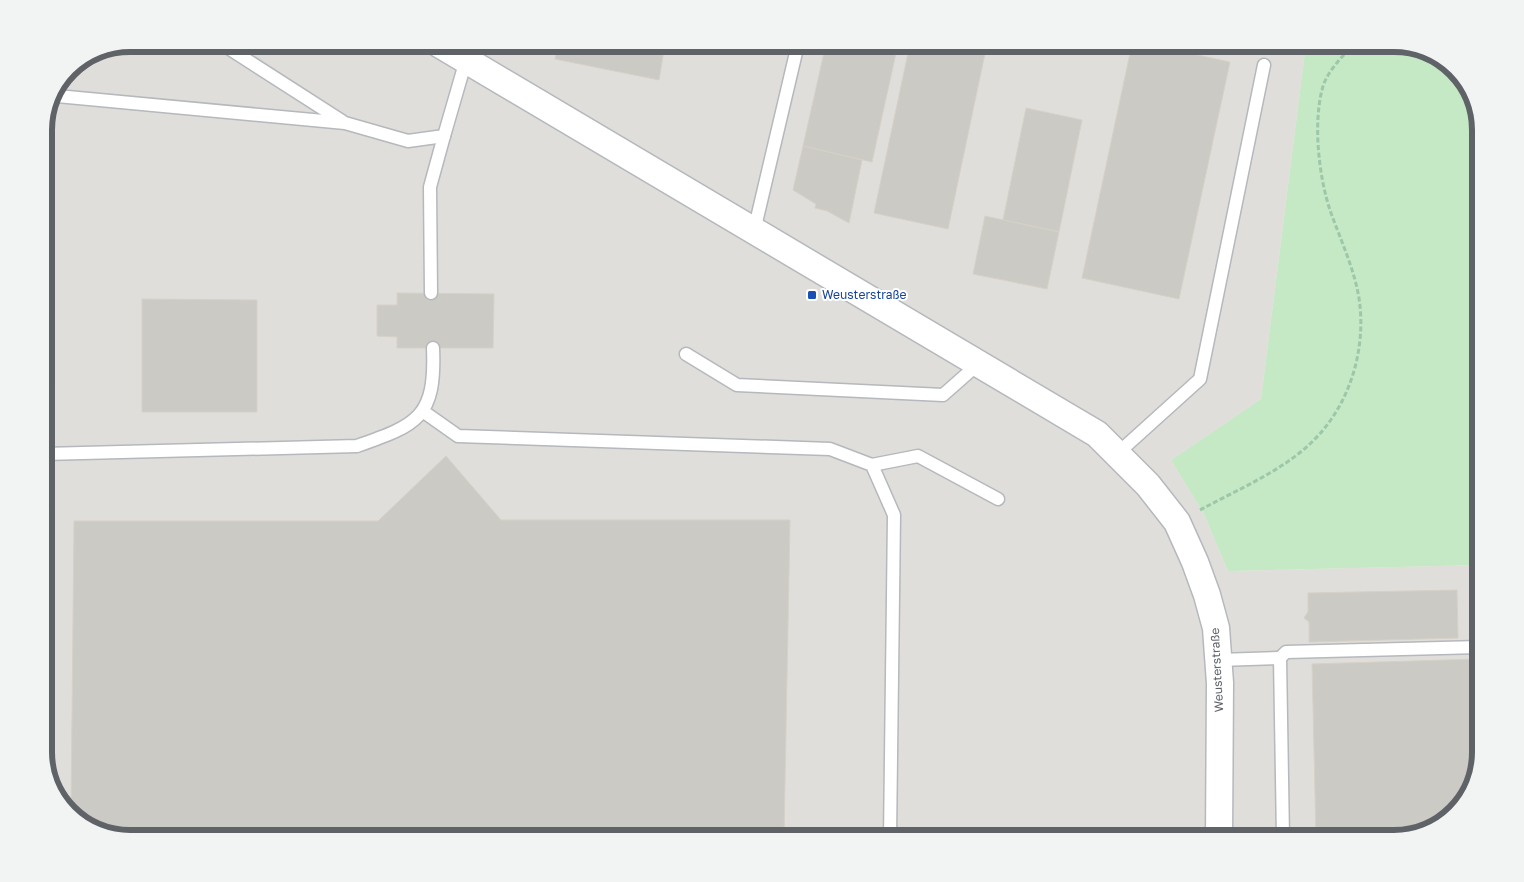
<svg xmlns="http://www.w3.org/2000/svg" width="1524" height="882" font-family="'Golos Text',sans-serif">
<rect width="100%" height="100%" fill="#f1efe8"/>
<polygon fill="#e0deda" points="130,44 1306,44 1261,399 1171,460 1204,514 1228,571 1480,565 1480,752 1469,795 1437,827 1394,838 130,838 87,827 55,795 44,757 44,125 69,69 97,50"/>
<polygon fill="#c5e8c5" points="1306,44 1394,44 1437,55 1469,87 1480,125 1480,565 1228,571 1204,514 1171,460 1261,399"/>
<g fill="#cccac5" stroke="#d6d1c6">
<polygon points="556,44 665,44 659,80 555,59 558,47"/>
<polygon points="676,44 718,44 716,52"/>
<polygon points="826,44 898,44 872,162 803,146"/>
<polygon points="910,44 987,44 948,229 874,213"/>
<polygon points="1132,44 1146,44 1230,62 1179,299 1082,278"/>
<polygon points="1026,108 1082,120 1059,232 1003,220"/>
<polygon points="803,146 862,160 849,223 827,211 815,208 816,204 793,190"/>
<polygon points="985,216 1059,232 1047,289 973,274"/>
<polygon points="397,293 494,294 493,348 397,348 397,337 377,336 377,305 397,305"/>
<polygon points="142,299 257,300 257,412 142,412"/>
<polygon points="446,456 501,520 790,520 784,838 130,838 87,827 71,811 74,521 378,521"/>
<polygon points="1457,590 1458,638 1309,642 1309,622 1304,618 1308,612 1308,593"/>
<polygon points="1480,659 1480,752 1469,795 1437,827 1394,838 1316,838 1312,664"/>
</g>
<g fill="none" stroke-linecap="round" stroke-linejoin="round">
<defs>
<g id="service">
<polyline points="222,44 342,121"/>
<polyline points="57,96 345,123 408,141 444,136 466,60"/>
<polyline points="754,231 798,44"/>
<polyline points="431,293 430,187 444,136"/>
<polyline points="686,354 737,385 943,395 977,365"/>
<polyline points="424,412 458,436 830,449 872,465 894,515 890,838"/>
<polyline points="1118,453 1200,379 1264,65"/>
<path d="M 44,454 L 357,446 C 417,425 436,418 433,348"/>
<polyline points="872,465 918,456 998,499"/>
<polyline points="1280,658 1286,652 1480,647"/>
<polyline points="1219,660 1280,658 1283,838"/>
</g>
<polyline id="minor" points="439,44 1097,434 1148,485 1177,522 1195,562 1207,595 1216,628 1220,683 1219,838"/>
</defs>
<use href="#service" stroke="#b5b8bc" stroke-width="15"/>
<use href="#minor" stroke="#b5b8bc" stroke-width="29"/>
<path stroke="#9cc7a9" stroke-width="3" stroke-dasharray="5 2.5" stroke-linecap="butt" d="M 1200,510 C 1242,487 1293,467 1323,430 C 1355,392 1368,336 1357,288 C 1351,262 1340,238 1331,213 C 1319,179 1313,125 1322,90 C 1326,72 1342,57 1354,44"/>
<use href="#service" stroke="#fff" stroke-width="12"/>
<use href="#minor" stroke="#fff" stroke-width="26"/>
</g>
<rect fill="#1a4fb4" stroke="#fff" stroke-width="2" x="807" y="290" width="10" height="10" rx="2.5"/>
<g text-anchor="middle" stroke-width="4" stroke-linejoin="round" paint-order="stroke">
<g font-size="12" fill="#164399" stroke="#fff" text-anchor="start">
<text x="822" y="299">Weusterstraße</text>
</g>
<g font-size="12" fill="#5f6368" stroke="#fff">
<text transform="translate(1217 670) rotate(-93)" y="4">Weusterstraße</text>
</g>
</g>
<path d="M0 0H1524V882H0ZM130 52H1394A78 78 0 0 1 1472 130V752A78 78 0 0 1 1394 830H130A78 78 0 0 1 52 752V130A78 78 0 0 1 130 52Z" fill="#f2f3f3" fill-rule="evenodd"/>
<path fill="none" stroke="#5f6368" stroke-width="6" d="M130 52H1394A78 78 0 0 1 1472 130V752A78 78 0 0 1 1394 830H130A78 78 0 0 1 52 752V130A78 78 0 0 1 130 52Z"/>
</svg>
